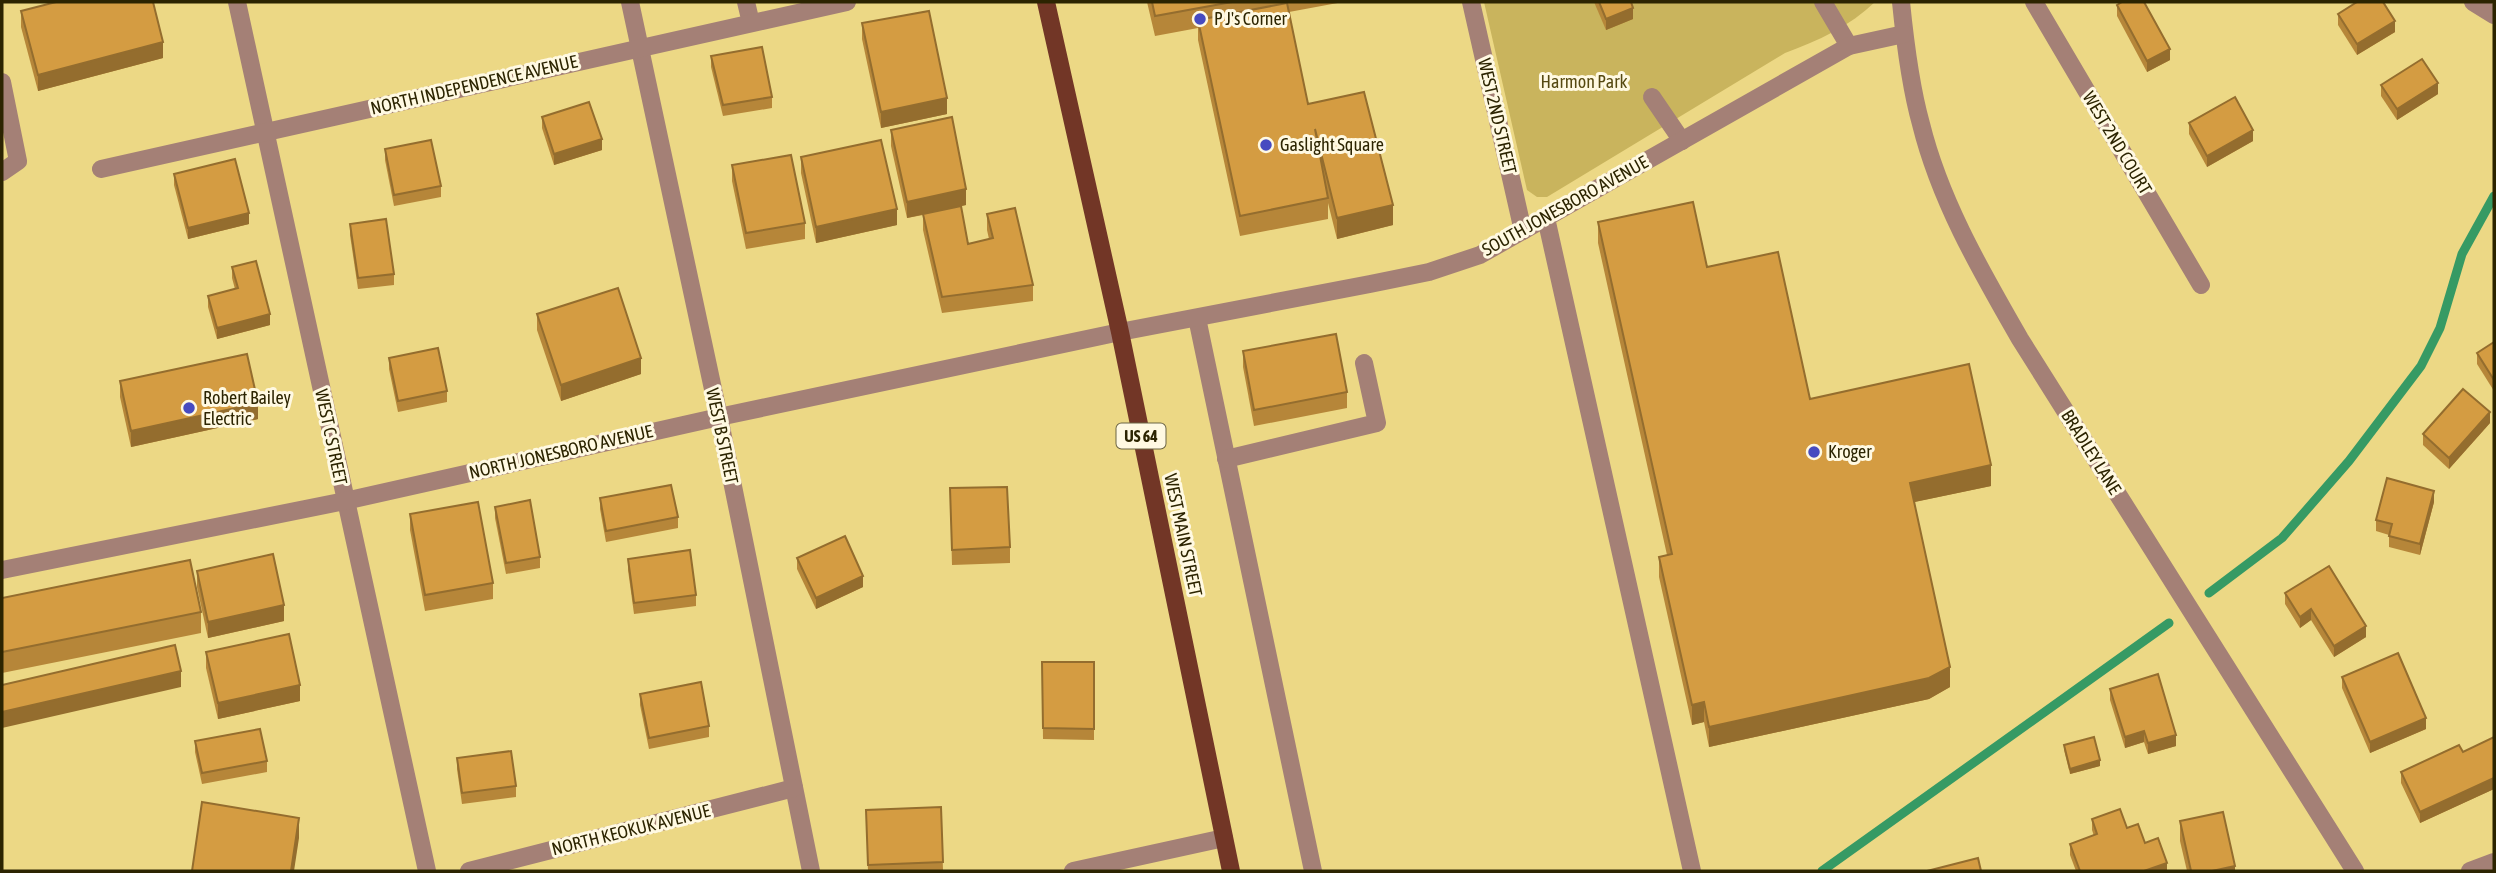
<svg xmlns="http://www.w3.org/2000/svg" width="2496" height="873" font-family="'Asap Condensed',sans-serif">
<rect width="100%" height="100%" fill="#ecd885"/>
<path fill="#c9b45d" d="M 1484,2 L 1875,2 C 1850,26 1818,41 1785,53 L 1547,197 L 1537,197 L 1527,190 Z"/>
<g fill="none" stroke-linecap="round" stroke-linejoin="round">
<g stroke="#369a64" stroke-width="9">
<polyline points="2209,593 2282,538 2349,461 2421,366 2440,328 2462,254 2494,196"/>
<polyline points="1822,871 2169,623"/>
</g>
<g stroke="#a48076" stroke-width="18">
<polyline points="237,2 427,871"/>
<polyline points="630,2 719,417 811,871"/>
<polyline points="746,2 751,23"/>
<polyline points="1471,2 1523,231"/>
<polyline points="1823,2 1849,46"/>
<path d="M 1901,2 C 1905,42 1910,85 1921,124 C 1940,201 1981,271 2020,339 L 2355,871"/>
<polyline points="2034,2 2201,285"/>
<polyline points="2473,2 2494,15"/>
<polyline points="2,82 18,161 2,172"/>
<polyline points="1652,97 1682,141"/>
<polyline points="101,169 847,2"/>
<polyline points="1546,218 1692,871"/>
<polyline points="1197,318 1313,871"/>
<polyline points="1226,459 1377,423 1364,363"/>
<polyline points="2,570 345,501 719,417 1120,332 1370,284 1429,272 1480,255 1849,46 1904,34"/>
<polyline points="469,871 794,788"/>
<polyline points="1073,871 1224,838"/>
<polyline points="2470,871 2494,862"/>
</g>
<polyline stroke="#723626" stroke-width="18" points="1046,2 1120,332 1231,871"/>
</g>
<g fill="#b68639">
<polygon points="1147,2 1343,2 1289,12 1308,104 1393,225 1337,239 1328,203 1328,219 1240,236 1198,40 1198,28 1155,36"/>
<polygon points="1594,2 1631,2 1633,19 1606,30"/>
<polygon points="2117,5 2170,60 2147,72 2117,16"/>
<polygon points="21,11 163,58 38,91 21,27"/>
<polygon points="2338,14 2395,32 2357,55 2338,25"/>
<polygon points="862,23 947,114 881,128 862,39"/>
<polygon points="711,56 772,97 772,108 723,116 711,67"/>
<polygon points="2381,85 2438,94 2397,120 2381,96"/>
<polygon points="542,117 602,150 554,165 542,128"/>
<polygon points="2189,123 2253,141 2207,167 2189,134"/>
<polygon points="891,130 966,205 961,206 968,244 989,239 987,230 987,214 1033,285 1033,301 942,313 923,230 923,215 907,218 891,146"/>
<polygon points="385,149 441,186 441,197 394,206 385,160"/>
<polygon points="801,157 897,225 816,243 801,173"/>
<polygon points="732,165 805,223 805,239 746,249 732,181"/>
<polygon points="174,174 249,224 188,239 174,185"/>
<polygon points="1598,222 1707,267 1810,399 1991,486 1914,502 1950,687 1929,699 1709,747 1704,722 1692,725 1659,577 1659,557 1667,555 1598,243"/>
<polygon points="350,224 394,274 394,285 358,289 350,235"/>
<polygon points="232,267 270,325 217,339 208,307 208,296 235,289 232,278"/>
<polygon points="537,314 641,374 561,401 537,330"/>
<polygon points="2494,342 2494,391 2477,364 2477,353"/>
<polygon points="1243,351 1347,392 1347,408 1254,426 1243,367"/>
<polygon points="389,358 447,391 447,402 398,412 389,369"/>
<polygon points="120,381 258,419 131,447 120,397"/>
<polygon points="2490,423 2449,469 2423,445 2423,434"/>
<polygon points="950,488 1010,547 1010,563 952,565"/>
<polygon points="600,498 678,517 678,528 606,542 600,509"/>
<polygon points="2434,502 2420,555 2389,547 2389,535 2376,531 2376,520"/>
<polygon points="495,507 540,557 540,568 506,574 495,518"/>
<polygon points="410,514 493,583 493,599 425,611 410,530"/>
<polygon points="797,558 863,587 816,609 797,569"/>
<polygon points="628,559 696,595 696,606 634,614 628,570"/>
<polygon points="197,571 284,621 208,638 197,587"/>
<polygon points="2285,593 2366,637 2334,657 2311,620 2300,628 2285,604"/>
<polygon points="2,598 201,612 201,633 2,673"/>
<polygon points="206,652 300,701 218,719 206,668"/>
<polygon points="1042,662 1094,662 1094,740 1043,739"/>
<polygon points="2342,677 2426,729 2370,753 2342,688"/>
<polygon points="2110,689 2176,746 2148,754 2144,742 2125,748 2110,700"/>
<polygon points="640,694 709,726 709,737 649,749 640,705"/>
<polygon points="2494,737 2494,789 2420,823 2401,783 2401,772 2463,752"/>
<polygon points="195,741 267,761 267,772 202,784 195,752"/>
<polygon points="2064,745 2100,766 2070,774 2064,750"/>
<polygon points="457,758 516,786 516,797 462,804 457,769"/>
<polygon points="941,807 943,871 868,871 866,810"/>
<polygon points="2092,819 2127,828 2145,843 2167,871 2076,871 2070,855 2070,844 2094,836 2092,830"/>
<polygon points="2180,821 2235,871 2187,871 2180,841"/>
</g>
<g fill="#946d2e">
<polygon points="1633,8 1633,19 1606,30 1606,19"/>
<polygon points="2395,21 2395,32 2357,55 2357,44"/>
<polygon points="163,42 163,58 38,91 38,75"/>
<polygon points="2170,49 2170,60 2147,72 2147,61"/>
<polygon points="2438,83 2438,94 2397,120 2397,109"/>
<polygon points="947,98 947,114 881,128 881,112"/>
<polygon points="2253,130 2253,141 2207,167 2207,156"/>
<polygon points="602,139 602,150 554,165 554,154"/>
<polygon points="966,189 966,205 907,218 907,202"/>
<polygon points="1393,205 1393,225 1337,239 1337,218"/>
<polygon points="897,209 897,225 816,243 816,227"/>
<polygon points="249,213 249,224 188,239 188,228"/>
<polygon points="270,314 270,325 217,339 217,328"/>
<polygon points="641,358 641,374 561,401 561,385"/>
<polygon points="258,403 258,419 131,447 131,431"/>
<polygon points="2490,412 2490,423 2449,469 2449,458"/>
<polygon points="1991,465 1991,486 1910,503 1910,483"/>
<polygon points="2434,491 2434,502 2420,555 2420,544"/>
<polygon points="863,576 863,587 816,609 816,598"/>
<polygon points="284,605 284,621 208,638 208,622"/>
<polygon points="2311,609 2311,620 2300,628 2300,617"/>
<polygon points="2366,626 2366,637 2334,657 2334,646"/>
<polygon points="1950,667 1950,687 1929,699 1709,747 1709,727"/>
<polygon points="181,671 181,687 2,728 2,712"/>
<polygon points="300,685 300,701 218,719 218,703"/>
<polygon points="1704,702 1704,722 1692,725 1692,705"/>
<polygon points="2426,718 2426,729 2370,753 2370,742"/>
<polygon points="2144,731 2144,742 2125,748 2125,737"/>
<polygon points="2176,735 2176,746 2148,754 2148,743"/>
<polygon points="2100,760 2100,766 2070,774 2070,769"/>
<polygon points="2494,778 2494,789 2420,823 2420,812"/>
<polygon points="299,818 299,838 294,871 291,871"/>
<polygon points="2167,863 2167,871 2144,871"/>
<polygon points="2235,866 2235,871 2212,871"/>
</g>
<g fill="#d49c42" stroke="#946d2e" stroke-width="2">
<polygon points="56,2 153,2 163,42 38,75 21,11"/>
<polygon points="1152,2 1232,2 1155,16"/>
<polygon points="1599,2 1631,2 1633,8 1606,19"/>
<polygon points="2122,2 2144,2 2170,49 2147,61 2117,5"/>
<polygon points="2357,2 2383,2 2395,21 2357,44 2338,14"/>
<polygon points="1287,3 1308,104 1364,92 1393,205 1337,218 1315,129 1328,198 1240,216 1198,20"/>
<polygon points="929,11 947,98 881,112 862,23"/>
<polygon points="762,47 772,97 723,105 711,56"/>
<polygon points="2422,59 2438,83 2397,109 2381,85"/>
<polygon points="2235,97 2253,130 2207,156 2189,123"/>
<polygon points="589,102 602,139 554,154 542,117"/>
<polygon points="952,117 966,189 907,202 891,130"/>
<polygon points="431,140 441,186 394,195 385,149"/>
<polygon points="881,140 897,209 816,227 801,157"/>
<polygon points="791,155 805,223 746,233 732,165"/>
<polygon points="235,159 249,213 188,228 174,174"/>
<polygon points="1693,202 1707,267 1778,252 1810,399 1969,364 1991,465 1910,483 1950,667 1929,678 1709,727 1704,702 1692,705 1659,557 1672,554 1598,222"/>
<polygon points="961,206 968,244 993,238 987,214 1015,208 1033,285 942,297 923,214"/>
<polygon points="386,219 394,274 358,278 350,224"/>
<polygon points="256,261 270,314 217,328 208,296 238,288 232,267"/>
<polygon points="618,288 641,358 561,385 537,314"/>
<polygon points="1336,334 1347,392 1254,410 1243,351"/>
<polygon points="2494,342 2494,380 2477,353"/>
<polygon points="438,348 447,391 398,401 389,358"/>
<polygon points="247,354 258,403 131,431 120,381"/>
<polygon points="2463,389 2490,412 2449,458 2423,434"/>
<polygon points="2387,478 2434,491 2420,544 2389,536 2392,524 2376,520"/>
<polygon points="671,485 678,517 606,531 600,498"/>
<polygon points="1007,487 1010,547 952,550 950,488"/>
<polygon points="530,500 540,557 506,563 495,507"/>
<polygon points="478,502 493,583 425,595 410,514"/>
<polygon points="845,536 863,576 816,598 797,558"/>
<polygon points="690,550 696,595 634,603 628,559"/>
<polygon points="273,554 284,605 208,622 197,571"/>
<polygon points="190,560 201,612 2,652 2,598"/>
<polygon points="2329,566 2366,626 2334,646 2311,609 2300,617 2285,593"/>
<polygon points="289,634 300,685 218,703 206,652"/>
<polygon points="175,645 181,671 2,712 2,685"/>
<polygon points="2398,653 2426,718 2370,742 2342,677"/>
<polygon points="1042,662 1094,662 1094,729 1043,728"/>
<polygon points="2158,674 2176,735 2148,743 2144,731 2125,737 2110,689"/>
<polygon points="701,682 709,726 649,738 640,694"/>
<polygon points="260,729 267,761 202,773 195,741"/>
<polygon points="2094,737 2100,760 2070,769 2064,745"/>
<polygon points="2494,737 2494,778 2420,812 2401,772 2459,745 2463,752"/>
<polygon points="511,751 516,786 462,793 457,758"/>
<polygon points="202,802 299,818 291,871 192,871"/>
<polygon points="941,807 943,862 868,865 866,810"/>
<polygon points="2120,809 2127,828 2138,824 2145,843 2158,838 2167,863 2144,871 2080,871 2070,844 2097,834 2092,819"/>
<polygon points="2223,812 2235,866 2212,871 2191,871 2180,821"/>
<polygon points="1978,858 1981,871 1927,871"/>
</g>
<g fill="#474bc0" stroke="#fff9e2" stroke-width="2.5">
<circle cx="1200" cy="19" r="7"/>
<circle cx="1266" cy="145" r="7"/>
<circle cx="189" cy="408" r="7"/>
<circle cx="1814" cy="452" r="7"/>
</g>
<g text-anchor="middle" stroke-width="6" stroke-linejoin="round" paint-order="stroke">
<rect fill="#fff9e2" stroke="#6b6444" stroke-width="2" x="1116.5" y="423.5" width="49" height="25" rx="5"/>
<g font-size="16" font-weight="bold" fill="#2c2401">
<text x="1141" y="442">US 64</text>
</g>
<g font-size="18" fill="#2c2401" stroke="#fff9e2" text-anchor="start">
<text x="1214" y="25">P J's Corner</text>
<text x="1280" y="151">Gaslight Square</text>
<text x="203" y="404">Robert Bailey<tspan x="203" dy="21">Electric</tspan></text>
<text x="1828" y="458">Kroger</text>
</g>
<g font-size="18" fill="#564911" stroke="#fff9e2">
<text x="1584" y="88">Harmon Park</text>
</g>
<g font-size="18" fill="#2c2401" stroke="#fff9e2">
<text transform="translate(474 85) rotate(-13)" y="6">NORTH INDEPENDENCE AVENUE</text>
<text transform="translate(1497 116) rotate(77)" y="6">WEST 2ND STREET</text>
<text transform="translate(2117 143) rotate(59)" y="6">WEST 2ND COURT</text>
<text transform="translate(1565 206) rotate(-29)" y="6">SOUTH JONESBORO AVENUE</text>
<text transform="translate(722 436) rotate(78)" y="6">WEST B STREET</text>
<text transform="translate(331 437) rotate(78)" y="6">WEST C STREET</text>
<text transform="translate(561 452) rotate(-13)" y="6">NORTH JONESBORO AVENUE</text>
<text transform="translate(2091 452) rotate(58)" y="6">BRADLEY LANE</text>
<text transform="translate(1183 535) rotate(78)" y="6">WEST MAIN STREET</text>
<text transform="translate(631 830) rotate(-14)" y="6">NORTH KEOKUK AVENUE</text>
</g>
</g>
<rect width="2496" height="873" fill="none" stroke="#2c2401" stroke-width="7"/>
</svg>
